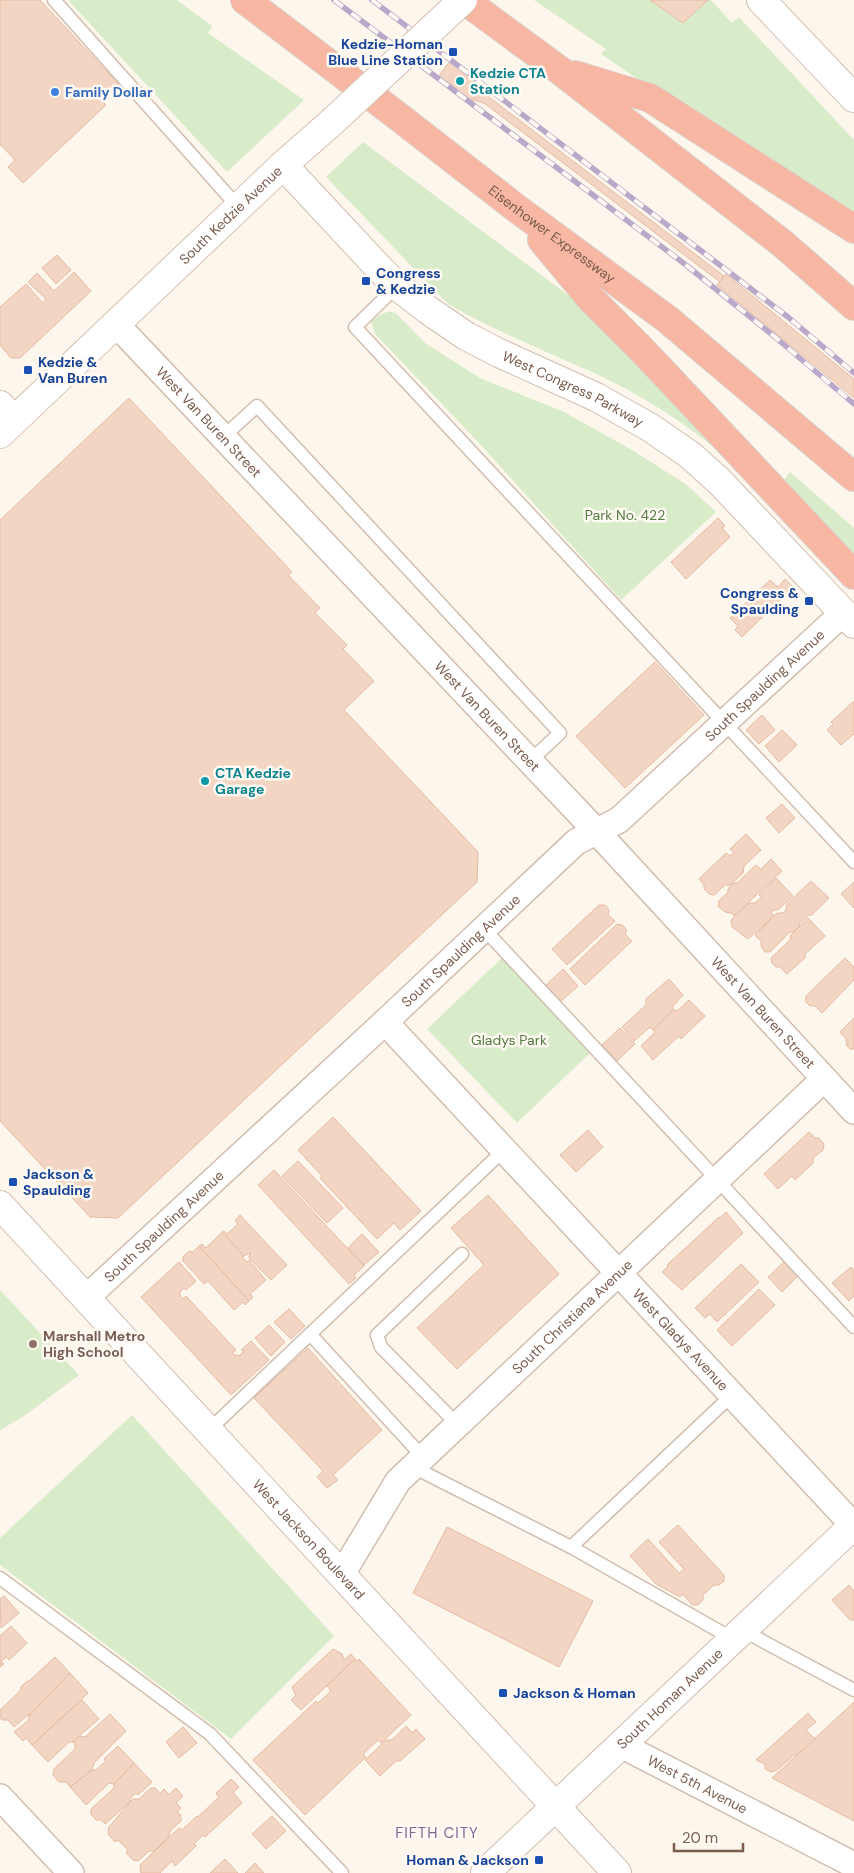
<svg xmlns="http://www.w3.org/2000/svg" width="854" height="1873" font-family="'DM Sans',sans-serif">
<rect width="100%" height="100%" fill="#fdf6ec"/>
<g fill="#d8ecc9">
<polygon points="68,0 177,0 212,26 208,33 304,100 227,172"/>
<polygon points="534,0 650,0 683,23 708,0 711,0 732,23 739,17 854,140 854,216 679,107 601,54 606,49"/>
<path d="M 363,142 L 568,295 L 596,318 L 723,455 C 684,422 640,394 594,373 C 545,351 495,331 448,304 L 326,177 Z"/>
<polygon points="389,311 397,314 425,343 480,378 564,412 632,450 687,485 716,512 621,600 479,443 375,334 371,322 378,316"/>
<polygon points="790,472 854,528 854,558 783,481"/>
<polygon points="502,958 591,1052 517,1123 427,1029"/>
<polygon points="0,1290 79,1375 24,1416 0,1430"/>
<polygon points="132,1415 334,1636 231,1739 0,1565 0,1538"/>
</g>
<g fill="#f3d5c3" stroke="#e6bba3">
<polygon points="0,0 40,0 119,85 102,101 106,105 23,183 8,167 15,160 1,145 0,146"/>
<polygon points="650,0 708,0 683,23"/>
<polygon points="451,60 484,85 471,103 437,78"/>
<polygon points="482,88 489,97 724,276 720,282 484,103 473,100"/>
<polygon points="57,255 71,270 56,284 42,268"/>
<polygon points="74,272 91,291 20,358 11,358 0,345 0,307 26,284 43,303 46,299 28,282 37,273 54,291"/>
<polygon points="726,274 854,379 854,398 717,285"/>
<polygon points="129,398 292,572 288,575 320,608 315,613 347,645 343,649 374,681 344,710 478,852 477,882 118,1218 90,1217 0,1121 0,520"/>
<polygon points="718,518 725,526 722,528 730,537 686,579 671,562"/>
<polygon points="785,579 793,587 742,637 735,630 738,626 730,618 770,580 778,587"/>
<polygon points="655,662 704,715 625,788 576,736"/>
<polygon points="854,701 854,734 841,745 827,730 833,724 831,722"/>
<polygon points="762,715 775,730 759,744 746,730"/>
<polygon points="782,730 797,745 779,762 765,746"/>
<polygon points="782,804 795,818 779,833 766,818"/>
<polygon points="746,834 761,850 744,866 743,873 730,885 725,885 714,895 709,894 704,889 704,885 699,879 726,853 730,856 734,852 730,849"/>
<polygon points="771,859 782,871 734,916 731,913 725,912 718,906 719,901 728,892 728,889 733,883 737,883 756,865 761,869"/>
<polygon points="776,878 793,896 778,910 774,910 771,912 774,916 748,939 732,927 731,920 749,903 755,903 762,897 759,895"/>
<polygon points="811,881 829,898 812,915 809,915 799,924 800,926 793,932 790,932 770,952 765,952 761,946 761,941 755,935 777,913 783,913 786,910 787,904"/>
<polygon points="854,882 854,908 841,894"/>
<polygon points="599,905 605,905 609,910 608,915 615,921 567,965 552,949"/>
<polygon points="808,918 825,936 805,954 805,958 787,974 780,967 776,967 772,963 771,958 790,940 791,935"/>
<polygon points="617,924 622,925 627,930 625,934 632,941 585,985 570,969"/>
<polygon points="845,958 854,967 854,980 822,1013 815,1006 810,1006 806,1002 806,996"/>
<polygon points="563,969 578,986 560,1002 545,986"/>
<polygon points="669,979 683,995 673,1006 673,1010 653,1030 650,1027 634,1041 622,1027 646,1005 646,999"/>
<polygon points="689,1000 705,1016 681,1039 679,1036 653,1060 641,1046 655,1032 653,1030 673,1010 677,1011"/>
<polygon points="854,1018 854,1049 850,1049 847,1046 846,1039 840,1032"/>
<polygon points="620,1028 635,1044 617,1061 602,1045"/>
<polygon points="333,1117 421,1211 400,1230 394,1223 377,1239 320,1178 322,1176 298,1150"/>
<polygon points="588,1130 603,1147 576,1172 560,1155"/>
<polygon points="809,1132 815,1138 819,1138 824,1144 823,1150 813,1158 813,1163 795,1180 792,1176 778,1189 764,1174"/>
<polygon points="298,1161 343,1208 327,1223 282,1176"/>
<polygon points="274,1170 364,1266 354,1275 356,1278 349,1284 258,1185"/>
<polygon points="488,1195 559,1274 457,1369 417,1328 484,1265 451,1228"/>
<polygon points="726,1212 743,1233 682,1290 662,1272 668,1266 667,1265 719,1217 720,1218"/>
<polygon points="240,1215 287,1265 271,1280 249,1258 250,1253 244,1256 222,1232 224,1231 227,1234 238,1224 235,1221"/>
<polygon points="222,1232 244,1256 242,1257 247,1262 249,1260 266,1280 250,1294 253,1297 249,1301 199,1246 202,1244 206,1248"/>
<polygon points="362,1234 379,1252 364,1265 348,1248"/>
<polygon points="199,1246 249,1301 245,1305 243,1302 234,1310 208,1281 204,1284 183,1261 183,1257 189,1251 193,1252"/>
<polygon points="785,1261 798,1276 782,1292 768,1277"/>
<polygon points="179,1262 196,1281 186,1290 184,1288 180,1292 180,1296 183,1299 186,1296 236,1350 232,1353 235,1355 239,1356 244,1351 241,1350 251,1341 269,1360 231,1395 141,1297"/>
<polygon points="741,1264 759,1282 717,1322 710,1314 705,1318 695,1308"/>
<polygon points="851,1267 854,1270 854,1296 849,1301 832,1283"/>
<polygon points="759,1289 775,1305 732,1346 717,1330"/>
<polygon points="289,1309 305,1326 291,1339 274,1322"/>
<polygon points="269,1325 285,1342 271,1356 255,1338"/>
<polygon points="308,1348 382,1430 333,1475 338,1480 327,1488 317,1477 323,1471 254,1398"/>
<polygon points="678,1525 724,1575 724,1581 719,1585 714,1585 703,1595 703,1600 698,1605 692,1605 683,1594 680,1597 656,1584 630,1556 648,1539 679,1573 684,1569 659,1542"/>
<polygon points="447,1527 593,1601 559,1667 413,1593"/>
<polygon points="849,1585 854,1591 854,1620 850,1620 832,1600"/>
<polygon points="4,1596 19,1613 1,1628 0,1599"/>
<polygon points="11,1626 27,1643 9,1660 6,1657 1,1662 4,1664 0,1667 0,1636"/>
<polygon points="333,1649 342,1654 344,1660 351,1654 355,1659 301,1710 291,1700 296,1696 292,1687"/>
<polygon points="55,1657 70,1673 29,1716 29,1714 14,1727 8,1720 2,1720 0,1718 0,1710 20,1691 21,1687 26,1682 29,1681"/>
<polygon points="355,1659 357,1661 359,1659 411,1715 381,1743 378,1740 363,1754 366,1757 305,1815 253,1760 316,1701 318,1703 331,1691 327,1686"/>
<polygon points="70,1673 88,1693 32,1745 26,1738 23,1741 14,1732 28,1721 29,1716"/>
<polygon points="82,1700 99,1719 72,1742 69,1742 48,1762 32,1745"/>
<polygon points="854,1702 854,1821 772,1778"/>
<polygon points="808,1713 816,1722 806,1730 815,1739 797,1755 794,1755 777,1770 771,1772 765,1769 765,1764 756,1760"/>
<polygon points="110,1714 126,1731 94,1763 92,1770 70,1787 66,1782 59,1782 53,1775 54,1769 75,1749 75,1742 72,1742 80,1736 85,1737"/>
<polygon points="406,1726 413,1733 416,1729 425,1739 400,1761 396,1761 380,1776 365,1760 386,1740 392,1740"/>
<polygon points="183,1727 197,1743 179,1758 166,1742"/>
<polygon points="118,1746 134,1763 114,1784 109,1783 86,1805 70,1787 92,1770 96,1770 106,1761 104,1759"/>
<polygon points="134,1763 152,1782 138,1795 136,1793 129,1800 131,1801 105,1824 101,1820 96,1820 91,1814 91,1809 114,1788 114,1784"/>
<polygon points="231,1779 239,1787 233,1792 242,1803 205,1837 203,1835 194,1844 196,1846 175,1866 172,1861 160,1873 141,1873 140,1865 179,1828 182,1830 197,1816 198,1817 219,1797 216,1793"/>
<polygon points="151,1788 155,1788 160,1793 164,1789 169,1795 176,1788 183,1796 176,1803 181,1808 177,1812 181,1815 181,1821 170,1831 169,1836 154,1851 149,1851 138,1861 133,1860 127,1854 127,1849 119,1841 114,1841 108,1834 109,1827 131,1801 133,1799 139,1799"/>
<polygon points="272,1816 286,1831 266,1849 252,1834"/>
<polygon points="225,1859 238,1873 210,1873"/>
<polygon points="255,1863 264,1873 245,1873"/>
</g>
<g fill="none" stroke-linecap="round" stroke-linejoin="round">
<defs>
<g id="service">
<polyline points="54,0 239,208"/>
<polyline points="397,286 355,327 854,862"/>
<polyline points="223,437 257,406 560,733 530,761"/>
<polyline points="485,930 854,1327"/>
<polyline points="310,1334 423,1457"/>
<polyline points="458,1425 381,1347 377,1335 462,1254"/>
<polyline points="209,1430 504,1150"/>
<polyline points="413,1467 571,1547 733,1639"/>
<polyline points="571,1547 732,1395"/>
<polyline points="0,1578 210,1734 342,1873"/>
<polyline points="743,1630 766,1643 854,1690"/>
</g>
<g id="minor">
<path id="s1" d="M 116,324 L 597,832 L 854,1111"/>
<path id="s2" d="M 385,1022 L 853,1525"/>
<path id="s3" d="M 86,1298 L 385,1022 L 576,842 L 619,820 L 843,613"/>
<path id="s4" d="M 342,1574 L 398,1481 L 824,1079"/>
<path id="s5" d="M 621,1745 L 854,1865"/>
<polyline points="0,1797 71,1873"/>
</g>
<g id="tertiary">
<polyline points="761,0 854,98"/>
<path id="s6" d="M 283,165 L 379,268 L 397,286 L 428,310 L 466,336 L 499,353 L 596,397 L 651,428 L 690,455 L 719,481 L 854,624"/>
<polyline points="0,405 14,420"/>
<path id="s7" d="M 0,1205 L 617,1873"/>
<path id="s8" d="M 485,1873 L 854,1525"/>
</g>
<g id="secondary">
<path id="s9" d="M 0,434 L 283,165 L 332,122"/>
</g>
<g id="motorway">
<path id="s10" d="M 245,0 L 395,114 L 516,208 L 667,319 L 854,477"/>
<polyline points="464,0 558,69 783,244 854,306"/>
<polyline points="575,75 650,98 854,229"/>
<polyline points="542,240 591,299 643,351 854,575"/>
</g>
</defs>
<use href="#service" stroke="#d1beb0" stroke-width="15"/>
<use href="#minor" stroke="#d1beb0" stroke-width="28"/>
<use href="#tertiary" stroke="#d1beb0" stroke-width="30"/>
<use href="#secondary" stroke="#d6c0b0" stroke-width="30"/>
<use href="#motorway" stroke="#dad1cd" stroke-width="30"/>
<use href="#service" stroke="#fff" stroke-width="12"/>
<use href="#minor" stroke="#fff" stroke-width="25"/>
<use href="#tertiary" stroke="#fff" stroke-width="28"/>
<use href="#secondary" stroke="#fff" stroke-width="28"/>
<use href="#motorway" stroke="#f7b7a3" stroke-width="28"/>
<defs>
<g id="rail">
<polyline points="334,0 686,265 775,337 854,404"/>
<polyline points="372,0 788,317 854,373"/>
</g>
</defs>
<use href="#rail" stroke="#b9a8c9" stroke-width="5.5"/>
<use href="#rail" stroke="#fffaf3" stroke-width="4" stroke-dasharray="11" stroke-linecap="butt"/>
<defs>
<polyline id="secondary-bridge" points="332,122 463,0"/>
</defs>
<use href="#secondary-bridge" stroke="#d6c0b0" stroke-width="30" stroke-linecap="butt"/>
<use href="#secondary-bridge" stroke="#fff" stroke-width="28"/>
</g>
<g fill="#1a4fb4" stroke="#fffaf3" stroke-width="2">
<rect x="448" y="47" width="10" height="10" rx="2.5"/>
<rect x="361" y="276" width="10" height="10" rx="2.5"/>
<rect x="23" y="365" width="10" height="10" rx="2.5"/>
<rect x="804" y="596" width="10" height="10" rx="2.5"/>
<rect x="8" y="1177" width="10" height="10" rx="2.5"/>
<rect x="498" y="1688" width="10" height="10" rx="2.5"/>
<rect x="534" y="1855" width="10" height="10" rx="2.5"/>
</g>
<g fill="#0f9aa8" stroke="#fffaf3" stroke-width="2">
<circle cx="460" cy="81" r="5"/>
<circle cx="205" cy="781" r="5"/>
</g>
<circle fill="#3f7fe0" stroke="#fffaf3" stroke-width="2" cx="55" cy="92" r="5"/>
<circle fill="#8d6e63" stroke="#fffaf3" stroke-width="2" cx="33" cy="1344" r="5"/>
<g text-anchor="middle" stroke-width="5" stroke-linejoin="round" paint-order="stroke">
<g font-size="14" font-weight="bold" fill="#164399" stroke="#fffaf3" text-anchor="start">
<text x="443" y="49" text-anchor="end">Kedzie-Homan<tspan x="443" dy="16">Blue Line Station</tspan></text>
<text x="376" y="278">Congress<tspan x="376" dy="16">&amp; Kedzie</tspan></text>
<text x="38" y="367">Kedzie &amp;<tspan x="38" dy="16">Van Buren</tspan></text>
<text x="799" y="598" text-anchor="end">Congress &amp;<tspan x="799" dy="16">Spaulding</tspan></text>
<text x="23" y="1179">Jackson &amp;<tspan x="23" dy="16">Spaulding</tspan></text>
<text x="513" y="1698">Jackson &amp; Homan</text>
<text x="529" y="1865" text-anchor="end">Homan &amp; Jackson</text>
</g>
<g font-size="14" font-weight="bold" fill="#0d838f" stroke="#fffaf3" text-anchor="start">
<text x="470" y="78">Kedzie CTA<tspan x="470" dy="16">Station</tspan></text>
<text x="215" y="778">CTA Kedzie<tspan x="215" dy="16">Garage</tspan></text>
</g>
<g font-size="14" font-weight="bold" fill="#366cbe" stroke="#fffaf3" text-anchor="start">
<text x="65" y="97">Family Dollar</text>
</g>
<g font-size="14" fill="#7a5c4d" stroke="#fffaf3">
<text dy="5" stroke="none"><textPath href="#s9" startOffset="318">South Kedzie Avenue</textPath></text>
<text dy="5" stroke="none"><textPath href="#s10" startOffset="386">Eisenhower Expressway</textPath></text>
<text dy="5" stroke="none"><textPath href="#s6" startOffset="371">West Congress Parkway</textPath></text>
<text dy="5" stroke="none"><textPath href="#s1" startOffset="135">West Van Buren Street</textPath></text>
<text dy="5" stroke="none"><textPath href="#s3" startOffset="916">South Spaulding Avenue</textPath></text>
<text dy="5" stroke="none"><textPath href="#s1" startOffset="540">West Van Buren Street</textPath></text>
<text dy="5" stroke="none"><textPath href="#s3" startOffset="511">South Spaulding Avenue</textPath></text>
<text dy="5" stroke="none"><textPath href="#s1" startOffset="945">West Van Buren Street</textPath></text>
<text dy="5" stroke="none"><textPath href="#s3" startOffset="106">South Spaulding Avenue</textPath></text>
<text dy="5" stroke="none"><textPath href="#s4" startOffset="348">South Christiana Avenue</textPath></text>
<text dy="5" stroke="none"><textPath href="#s2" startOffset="434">West Gladys Avenue</textPath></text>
<text dy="5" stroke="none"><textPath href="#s7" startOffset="455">West Jackson Boulevard</textPath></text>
<text dy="5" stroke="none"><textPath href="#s8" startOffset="254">South Homan Avenue</textPath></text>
<text dy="5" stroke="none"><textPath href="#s5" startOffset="86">West 5th Avenue</textPath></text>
</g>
<g font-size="14" fill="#537a41" stroke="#fffaf3">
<text x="625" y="520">Park No. 422</text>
<text x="509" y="1045">Gladys Park</text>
</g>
<g font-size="14" font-weight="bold" fill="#785e54" stroke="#fffaf3" text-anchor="start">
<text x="43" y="1341">Marshall Metro<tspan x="43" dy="16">High School</tspan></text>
</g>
<g font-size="15" letter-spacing="1" fill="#846695" stroke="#fffaf3">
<text x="437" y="1838">FIFTH CITY</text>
</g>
</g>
<path d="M674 1843v8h69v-8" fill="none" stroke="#7a5c4d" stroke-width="2.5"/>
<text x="682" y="1843" font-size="15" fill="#7a5c4d" stroke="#fffaf3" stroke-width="4" paint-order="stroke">20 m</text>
</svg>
